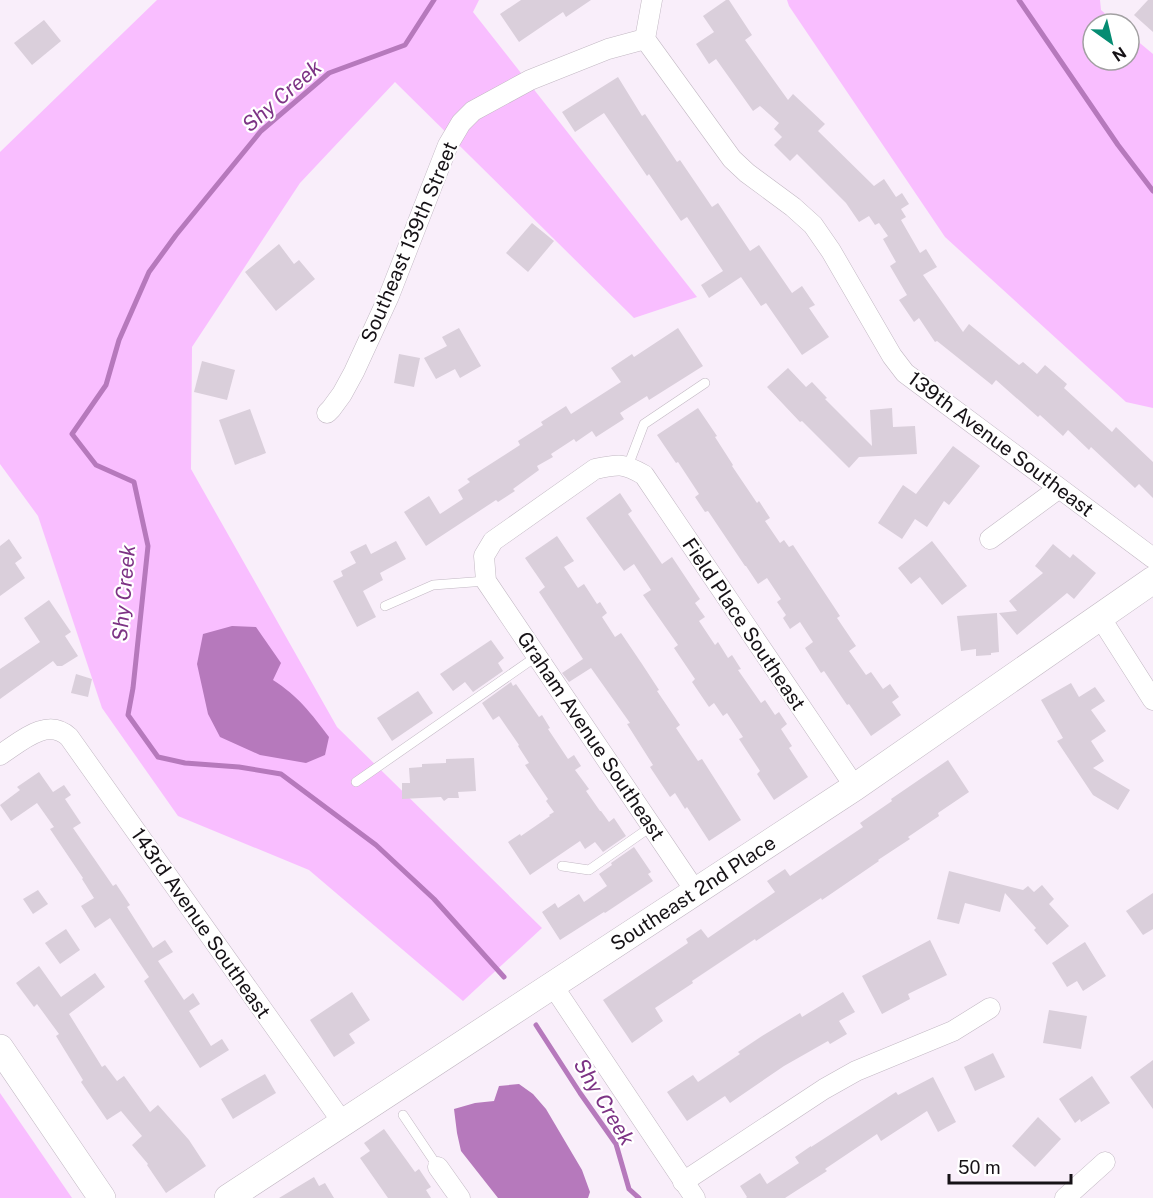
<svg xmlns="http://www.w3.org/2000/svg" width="1153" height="1198" font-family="'Public Sans',sans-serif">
<rect width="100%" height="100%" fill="#f9eefa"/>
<g fill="#f9beff">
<polygon points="157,0 479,0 473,12 697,297 634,318 395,82 300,183 192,347 191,469 337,727 542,928 463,1001 309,870 178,816 102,708 38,516 0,464 0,152"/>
<polygon points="787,0 1100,0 1101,10 1117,24 1093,24 1093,60 1129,60 1129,34 1153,54 1153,408 1126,402 945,237 789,6"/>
<polygon points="0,1093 72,1198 0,1198"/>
</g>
<g fill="#b679bc">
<path d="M 232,626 L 256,627 L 281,663 L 273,680 C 298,696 311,713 329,737 L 325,755 L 306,763 L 260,755 L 220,737 L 208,714 L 197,664 L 203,634 Z"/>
<polygon points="519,1084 533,1094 546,1109 582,1170 590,1192 588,1198 498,1198 461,1151 457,1133 454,1109 475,1103 494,1101 499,1086"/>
</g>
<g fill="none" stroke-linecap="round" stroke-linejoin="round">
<g stroke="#b679bc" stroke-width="5">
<polyline points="434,0 405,45 329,73 261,131 176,235 149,272 119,340 106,385 72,434 96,465 134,482 148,546 133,688 128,715 158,757 185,763 239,767 281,774 376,845 434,899 504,977"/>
<polyline points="1019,0 1118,145 1153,191"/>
<polyline points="536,1025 580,1093 616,1144 629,1189 639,1198"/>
</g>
</g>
<g fill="#dacfdb">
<polygon points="521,0 591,0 566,17 563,12 519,42 500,14"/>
<polygon points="726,0 729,0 752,35 745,40 788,100 793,94 825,124 818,131 874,186 884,179 896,197 902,193 909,204 901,209 906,217 901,220 920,253 926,249 937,267 923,275 963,332 969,324 1019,365 1023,362 1037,374 1045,365 1067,384 1064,388 1112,432 1116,427 1153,462 1153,498 1139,484 1135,488 1091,447 1089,450 1068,430 1063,436 1040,415 1038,417 996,380 992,385 937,341 935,342 919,318 914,322 899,300 907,295 890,266 896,262 883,239 888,236 879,223 875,225 869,216 859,222 846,203 797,154 790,161 774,145 782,137 774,129 779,123 760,106 753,111 716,59 709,64 696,44 714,32 703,16"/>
<polygon points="1148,0 1153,0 1153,32 1134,15"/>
<polygon points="44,20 61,41 32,65 14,43"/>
<polygon points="618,77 642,116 645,114 677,162 680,160 712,207 718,203 750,251 759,245 792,293 802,286 815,305 809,308 829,337 802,355 766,303 761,306 741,277 709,298 701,285 723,271 687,217 681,221 649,174 647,176 604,113 575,132 562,112"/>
<polygon points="532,223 554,241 528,272 506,253"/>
<polygon points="279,244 294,264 299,260 315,279 276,311 245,272"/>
<polygon points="459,328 481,366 460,378 455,369 436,379 424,358 447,346 442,337"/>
<polygon points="678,328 703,366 649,400 647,396 620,413 624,419 596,437 592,431 576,442 574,439 551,454 553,457 537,466 539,470 513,489 515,491 498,502 496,500 426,546 404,512 429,496 440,514 463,499 458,490 470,482 467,479 520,445 518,441 543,425 541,422 566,406 571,414 621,382 611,368 632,354 634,357"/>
<polygon points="399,354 420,358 414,387 394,383"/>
<polygon points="202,361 235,370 227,400 194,392"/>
<polygon points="788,368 806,387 812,382 827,398 825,399 872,446 870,410 892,408 893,427 915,426 917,454 859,457 849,468 802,421 800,422 767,387"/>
<polygon points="698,408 717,436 715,437 733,465 732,466 757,503 759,501 770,518 765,521 780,543 784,540 789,547 793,545 840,616 837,618 856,646 849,651 866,675 871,672 883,689 890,684 899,697 892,702 901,715 871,736 849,704 847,705 824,671 821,673 805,648 813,642 800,622 790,629 783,618 786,615 777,602 781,599 767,578 758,584 746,566 745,566 708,511 705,512 695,497 699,494 678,462 676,463 657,435"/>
<polygon points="250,409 266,453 235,465 219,420"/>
<polygon points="953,446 980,466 949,505 944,501 927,527 915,519 902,539 878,523 903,485 916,494"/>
<polygon points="620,493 632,511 628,514 662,564 672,557 700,599 695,603 705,617 699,621 715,645 718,642 728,658 732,655 741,669 738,670 761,703 765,700 775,715 779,712 787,724 781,729 792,746 789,748 808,777 774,800 757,774 760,771 739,739 743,737 727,713 723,716 714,703 709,707 692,682 695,679 674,648 678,645 643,595 651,590 634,564 624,571 586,518"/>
<polygon points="557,536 574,561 564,567 578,588 584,584 597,604 600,602 607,613 602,617 615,637 621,633 642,664 659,690 657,691 680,725 676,728 698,761 702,759 741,820 709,841 687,807 685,809 675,793 670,797 650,767 653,765 627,724 630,723 591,668 569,682 562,673 583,659 539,592 545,587 525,558"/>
<polygon points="9,539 22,558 15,563 25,578 0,596 0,546"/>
<polygon points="396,541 406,559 380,573 383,580 363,591 376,617 357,627 333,581 343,576 341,571 356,563 350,552 366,544 371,554"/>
<polygon points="932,541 967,586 942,605 920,577 911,584 898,568"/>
<polygon points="1053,544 1070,558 1073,554 1096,573 1074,599 1067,593 1017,635 999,613 1017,611 1009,601 1043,573 1035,566"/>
<polygon points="49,600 71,632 65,636 78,656 62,666 57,666 53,661 0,699 0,669 40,642 24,618"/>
<polygon points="997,613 999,652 991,653 991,655 976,656 976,649 961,651 957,616"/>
<polygon points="491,640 504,658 498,663 503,671 473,692 465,682 453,691 440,674"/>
<polygon points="76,674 92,679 88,697 71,693"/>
<polygon points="511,682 513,686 516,684 539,717 542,715 550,728 548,729 568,759 574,755 581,766 575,770 589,789 586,791 600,811 601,811 609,822 614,818 626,836 603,852 595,842 585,849 580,841 530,875 508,842 520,834 521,836 550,816 549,815 554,812 546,801 548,799 525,765 529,763 518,746 519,745 499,716 493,720 482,703"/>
<polygon points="1071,683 1079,697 1095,687 1105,701 1091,710 1106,731 1091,741 1104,761 1093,768 1130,790 1118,810 1093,795 1057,741 1063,738 1041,700"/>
<polygon points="418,691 433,713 392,741 377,718"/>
<polygon points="474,758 476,791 458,792 459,798 448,798 444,801 441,797 402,799 402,783 410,783 409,768 422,767 422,764 446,763 446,759"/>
<polygon points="948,760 969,792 938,813 939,816 908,837 910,839 878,860 879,861 822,900 821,898 756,941 755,939 692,981 693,983 655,1008 663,1021 632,1043 603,1000 688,943 686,939 701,929 708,938 775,892 767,881 785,869 790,876 863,827 860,823 892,801 891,799"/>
<polygon points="39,772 53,792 64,785 71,795 65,799 81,823 73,828 113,886 116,884 130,905 127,907 153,948 165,940 173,952 158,961 184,1000 193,993 200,1004 189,1011 211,1046 222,1039 229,1050 200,1068 144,981 149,977 110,918 95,928 81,906 94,898 82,879 83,878 50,829 54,827 37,803 11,821 0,805 20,790 17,787"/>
<polygon points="634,847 651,872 648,874 653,881 605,913 604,912 560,940 542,912 555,903 558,908 579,894 584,902 607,886 599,874 612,865 611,863"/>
<polygon points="949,871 1023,890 1028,886 1034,892 1042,885 1054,899 1049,904 1069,926 1047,945 1034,930 1036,928 1005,893 1000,912 965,903 959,924 937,919"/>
<polygon points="38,890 48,904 33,914 23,899"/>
<polygon points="1153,893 1153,929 1143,935 1126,911"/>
<polygon points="66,929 80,950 60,964 45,943"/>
<polygon points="930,940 947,975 908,994 910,999 882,1014 862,976"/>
<polygon points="1085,942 1106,976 1083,991 1077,981 1067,987 1052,963"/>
<polygon points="39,966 61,997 95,973 105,987 69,1014 102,1067 105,1065 117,1081 124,1076 150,1112 158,1105 189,1140 206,1166 166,1193 147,1165 148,1164 132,1145 142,1136 121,1111 107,1120 81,1082 83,1080 56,1036 59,1034 37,1004 34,1007 16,983"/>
<polygon points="352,992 370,1020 349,1034 355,1043 334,1057 310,1020"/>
<polygon points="843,992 855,1012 839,1021 847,1034 830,1044 828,1041 784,1066 730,1103 725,1096 687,1121 667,1092 693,1075 698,1082 740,1054 738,1052 762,1036 800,1013 802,1017"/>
<polygon points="1049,1010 1087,1016 1081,1049 1043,1043"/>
<polygon points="993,1053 1005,1077 975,1091 964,1067"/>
<polygon points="1153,1060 1153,1109 1130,1077"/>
<polygon points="265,1074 276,1093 233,1119 221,1099"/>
<polygon points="1092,1076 1110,1103 1081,1122 1080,1119 1075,1123 1059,1099"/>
<polygon points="933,1077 956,1122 938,1132 927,1111 881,1141 877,1134 825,1169 827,1171 785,1198 746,1198 747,1197 740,1186 760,1173 767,1184 799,1163 795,1157 811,1146 811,1147 896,1092 898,1095"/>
<polygon points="1038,1117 1061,1139 1035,1167 1012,1146"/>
<polygon points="384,1129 415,1172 419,1169 431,1187 426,1190 431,1198 388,1198 360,1158 370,1151 364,1143"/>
<polygon points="314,1177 319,1186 325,1183 334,1198 279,1198"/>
</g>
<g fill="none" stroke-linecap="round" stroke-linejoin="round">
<defs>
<g id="lane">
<polyline points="628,466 644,424 705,383"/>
<polyline points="385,606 433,585 486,581"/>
<polyline points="356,782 537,656"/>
<polyline points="562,866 589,870 652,826"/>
<polyline points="403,1115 438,1167"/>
</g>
<g id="street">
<polyline points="652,0 645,39 732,159 747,173 793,207 813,225 831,251 892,356 905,373 1153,558"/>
<polyline points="327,413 331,409 342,394 354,372 389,296 448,145 461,123 473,111 530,80 608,49 645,39"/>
<polyline points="990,539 1058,489"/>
<polyline points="1100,617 1153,700"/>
<path d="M 0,755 C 19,743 47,716 69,737 L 343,1123"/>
<path d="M 696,892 L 486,581 L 484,556 L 493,541 L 595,469 C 619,464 623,463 644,475 L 855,787"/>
<polyline points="553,986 695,1198"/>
<polyline points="438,1167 460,1198"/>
<polyline points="683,1182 824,1089 856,1071 953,1031 990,1008"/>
<polyline points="1065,1198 1105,1162"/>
</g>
<g id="secondary">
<polyline points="0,1048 102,1198"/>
<path id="s1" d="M 228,1198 L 855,787 L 1153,580"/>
</g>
</defs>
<use href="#lane" stroke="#c2b8c3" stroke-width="10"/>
<use href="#street" stroke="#c2b8c3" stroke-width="21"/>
<use href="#secondary" stroke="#c2b8c3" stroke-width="28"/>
<use href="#lane" stroke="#fff" stroke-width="9"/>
<use href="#street" stroke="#fff" stroke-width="20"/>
<use href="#secondary" stroke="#fff" stroke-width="27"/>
</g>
<g text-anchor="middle" stroke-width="4.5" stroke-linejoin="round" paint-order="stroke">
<g font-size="20" fill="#161216" stroke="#fff">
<text transform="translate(409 242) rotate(-67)" y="7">Southeast 139th Street</text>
<text transform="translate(1001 444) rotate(37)" y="7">139th Avenue Southeast</text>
<text transform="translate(744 624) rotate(56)" y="7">Field Place Southeast</text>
<text transform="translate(591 736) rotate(56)" y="7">Graham Avenue Southeast</text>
<text dy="7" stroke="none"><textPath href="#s1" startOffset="556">Southeast 2nd Place</textPath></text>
<text transform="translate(201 923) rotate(55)" y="7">143rd Avenue Southeast</text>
</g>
<g font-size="21" font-style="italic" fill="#7d3385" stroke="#fff">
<text transform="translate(282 96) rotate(-41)" y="7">Shy Creek</text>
<text transform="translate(124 593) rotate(-85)" y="7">Shy Creek</text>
<text transform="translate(604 1102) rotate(59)" y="7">Shy Creek</text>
</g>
</g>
<g transform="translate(1111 42) rotate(146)"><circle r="28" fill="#ffffff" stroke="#a2a0a2" stroke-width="1.5"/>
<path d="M0-4.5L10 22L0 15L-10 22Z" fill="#058c72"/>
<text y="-9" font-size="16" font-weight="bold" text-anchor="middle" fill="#161216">N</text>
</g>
<path d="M949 1174v9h122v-9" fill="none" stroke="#161216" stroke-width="3"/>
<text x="958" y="1174" font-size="18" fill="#161216" stroke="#ffffff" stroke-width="4.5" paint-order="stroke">50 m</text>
</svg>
